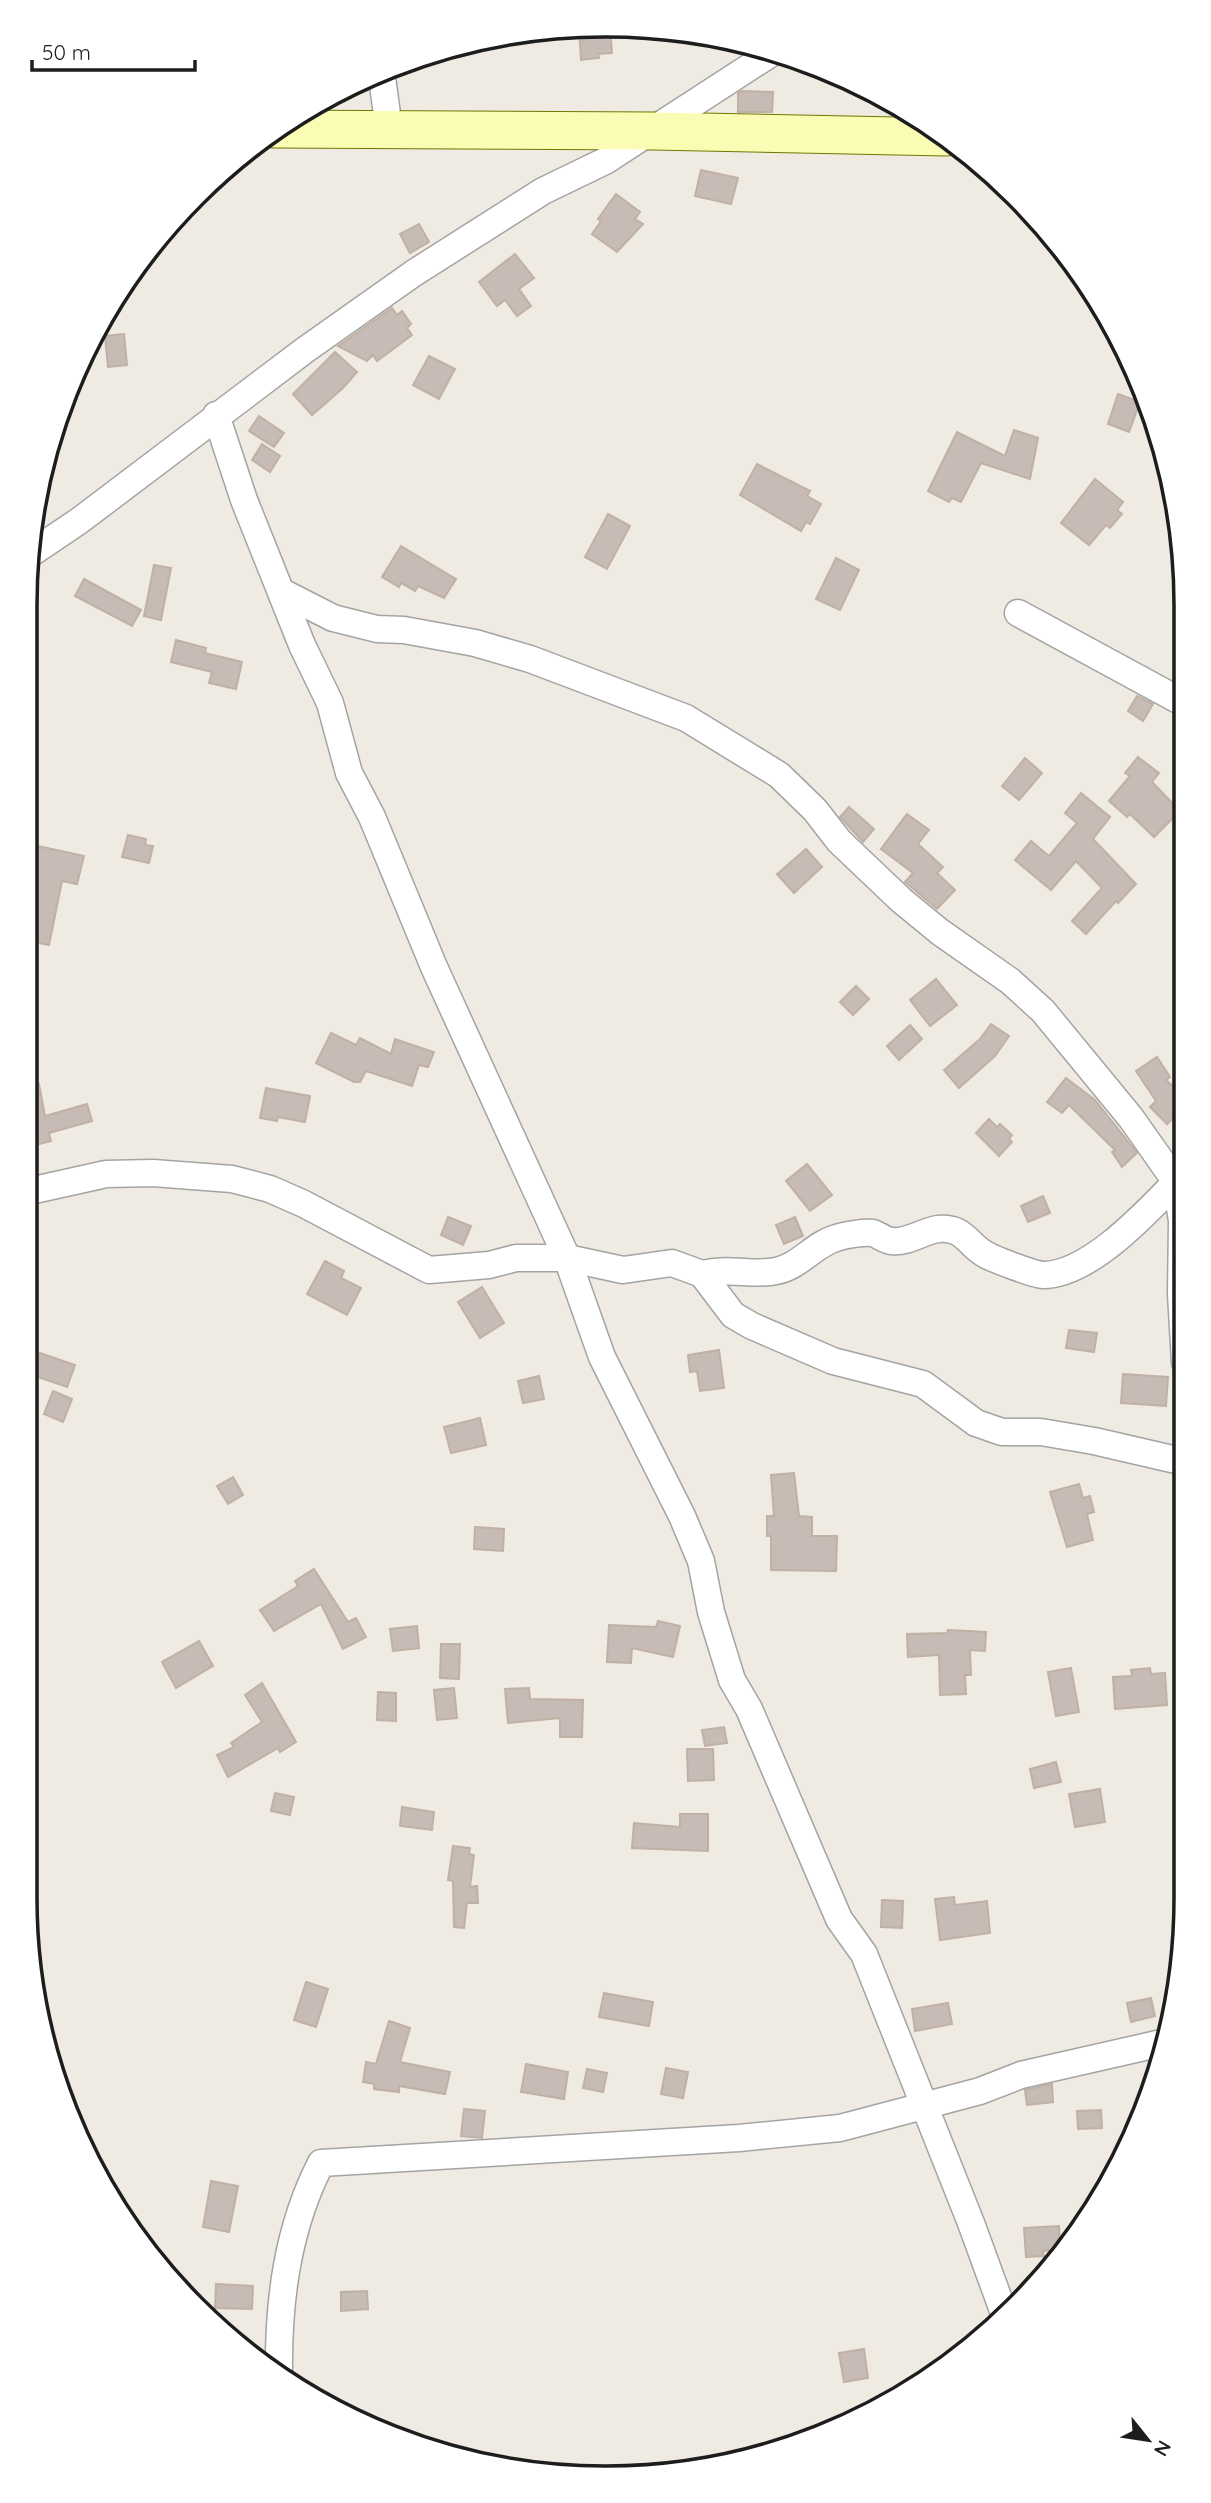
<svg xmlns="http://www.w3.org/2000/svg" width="1211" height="2503" font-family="Quicksand,sans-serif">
<rect width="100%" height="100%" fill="#efeae2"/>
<g fill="#c6bcb5" stroke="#c1b0a4" stroke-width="2">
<polygon points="610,25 612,53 598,54 599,58 581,60 579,27"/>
<polygon points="742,91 773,92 772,112 738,112 738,93"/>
<polygon points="701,170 738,178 731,204 695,196"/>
<polygon points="616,194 640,212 635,219 643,224 617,252 592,234 601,221 598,219"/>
<polygon points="419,224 429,242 410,253 400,234"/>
<polygon points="515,254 534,278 519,289 531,306 517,316 505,300 497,306 479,282"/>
<polygon points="392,308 397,315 402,311 411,324 407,328 412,335 377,361 373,355 367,361 338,346"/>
<polygon points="124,334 127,365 108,367 105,336"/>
<polygon points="335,352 357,372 343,388 312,415 293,394"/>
<polygon points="429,356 455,369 439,399 413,385"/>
<polygon points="1118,394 1140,402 1129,432 1108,424"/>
<polygon points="259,416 284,433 274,447 249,431"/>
<polygon points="1014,430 1038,438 1030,479 981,463 961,502 952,498 949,502 928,491 957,432 1005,456"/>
<polygon points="262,444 280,456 270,472 252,460"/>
<polygon points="757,464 810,491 807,496 821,504 810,524 806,522 801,531 740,495"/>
<polygon points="1095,479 1123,502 1117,510 1122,514 1110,528 1106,525 1089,545 1061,523"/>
<polygon points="608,514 630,526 607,569 585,557"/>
<polygon points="401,546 456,579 444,598 418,586 415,591 401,583 399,587 382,577"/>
<polygon points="836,558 859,570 840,610 816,599"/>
<polygon points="154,565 171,568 161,620 144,616"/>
<polygon points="84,579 141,610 132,626 75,596"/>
<polygon points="176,640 206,648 205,653 242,662 236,689 209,683 212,672 171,662"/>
<polygon points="1137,696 1153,704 1143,721 1128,711"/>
<polygon points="1138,757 1159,773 1152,782 1180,811 1154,837 1130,814 1127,817 1109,801 1130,776 1125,773"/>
<polygon points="1025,758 1042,773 1019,800 1002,786"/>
<polygon points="1081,793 1110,817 1093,839 1136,884 1118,903 1116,901 1086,934 1072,921 1102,888 1076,861 1051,890 1015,860 1031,841 1049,856 1077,823 1065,813"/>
<polygon points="849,807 874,829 863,842 840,817"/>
<polygon points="907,814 929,830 918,844 943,867 937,873 955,890 937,909 905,882 913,873 881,849"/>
<polygon points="128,835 146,839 145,845 153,846 149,863 122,857"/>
<polygon points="38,846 84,856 77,884 62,881 49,945 24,940 24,906"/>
<polygon points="806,849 822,867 794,893 777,874"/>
<polygon points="936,979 957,1005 930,1026 910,1000"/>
<polygon points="856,986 869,999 853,1015 840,1002"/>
<polygon points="991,1024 1009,1036 995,1056 959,1088 944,1070 980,1039"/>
<polygon points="910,1025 922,1039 899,1060 887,1046"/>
<polygon points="331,1033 356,1045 360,1038 391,1054 395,1039 434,1052 428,1067 419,1065 412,1086 366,1071 360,1082 354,1082 316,1063"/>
<polygon points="1157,1057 1170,1077 1166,1080 1184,1097 1184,1108 1167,1124 1150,1107 1156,1101 1136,1071"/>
<polygon points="1066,1078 1095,1100 1137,1153 1122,1167 1112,1152 1115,1150 1069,1105 1062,1113 1047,1102"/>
<polygon points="39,1084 45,1116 87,1104 92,1121 49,1133 51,1141 24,1148 24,1087"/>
<polygon points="266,1088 310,1096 305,1122 278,1117 277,1121 260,1118"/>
<polygon points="989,1119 997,1127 1000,1124 1012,1135 1009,1139 1012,1142 999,1156 976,1133"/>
<polygon points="807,1164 832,1195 810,1211 786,1181"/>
<polygon points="1043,1196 1050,1213 1028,1222 1021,1206"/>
<polygon points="448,1217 471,1226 463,1245 441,1235"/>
<polygon points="795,1217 803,1236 784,1244 776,1225"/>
<polygon points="325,1261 344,1271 341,1278 361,1288 347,1315 307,1294"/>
<polygon points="482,1287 504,1323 480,1338 458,1302"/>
<polygon points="1069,1330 1097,1333 1094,1352 1066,1348"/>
<polygon points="719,1350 724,1388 700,1391 697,1371 690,1372 688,1355"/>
<polygon points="40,1353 75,1365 67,1387 32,1375"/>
<polygon points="1123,1374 1168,1377 1166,1406 1121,1403"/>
<polygon points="539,1376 544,1399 523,1403 518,1381"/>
<polygon points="53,1391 72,1399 63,1422 44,1414"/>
<polygon points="480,1418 486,1445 451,1453 444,1427"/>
<polygon points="794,1473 799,1516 812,1517 812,1536 837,1536 836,1571 771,1570 771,1536 767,1536 767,1516 774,1516 771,1475"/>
<polygon points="233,1477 243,1495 228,1504 217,1486"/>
<polygon points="1079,1484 1083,1498 1090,1496 1094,1512 1087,1514 1093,1540 1067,1547 1050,1492"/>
<polygon points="475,1527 504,1529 503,1551 474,1549"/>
<polygon points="314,1569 348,1622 356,1618 366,1637 343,1649 321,1604 274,1631 260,1610 298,1586 295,1581"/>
<polygon points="658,1621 680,1626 673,1657 632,1648 631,1663 607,1662 609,1625 656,1627"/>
<polygon points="417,1626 419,1648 393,1651 390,1629"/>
<polygon points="948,1630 986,1632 985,1651 970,1650 971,1675 965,1675 966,1694 940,1695 939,1655 908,1657 907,1634 947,1633"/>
<polygon points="199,1641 213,1666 176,1688 162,1662"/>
<polygon points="441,1644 460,1644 459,1679 440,1678"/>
<polygon points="1071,1668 1079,1712 1056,1716 1048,1672"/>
<polygon points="1150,1668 1151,1674 1165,1673 1167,1705 1115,1709 1113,1677 1132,1676 1131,1670"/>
<polygon points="262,1683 296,1742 280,1752 278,1748 228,1777 217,1755 234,1747 231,1743 262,1722 245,1695"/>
<polygon points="454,1688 457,1718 437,1720 434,1690"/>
<polygon points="529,1688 530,1699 583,1700 582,1737 560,1737 560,1718 508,1723 505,1689"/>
<polygon points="378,1692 396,1693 396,1721 377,1720"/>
<polygon points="724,1727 727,1743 705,1746 702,1730"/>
<polygon points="687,1749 713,1749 714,1780 688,1781"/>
<polygon points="1056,1762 1061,1782 1034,1788 1030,1769"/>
<polygon points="1100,1789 1105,1822 1075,1827 1069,1794"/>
<polygon points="275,1793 294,1797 290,1815 271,1811"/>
<polygon points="402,1807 434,1812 432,1830 400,1826"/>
<polygon points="680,1814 708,1814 708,1851 632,1848 634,1823 680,1827"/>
<polygon points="453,1846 470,1848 469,1854 474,1855 470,1887 477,1886 478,1903 467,1903 464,1928 454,1927 453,1881 448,1880"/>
<polygon points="954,1897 955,1905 987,1901 990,1933 940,1940 935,1899"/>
<polygon points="882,1900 903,1901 902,1928 881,1927"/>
<polygon points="306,1982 328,1989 316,2027 294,2020"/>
<polygon points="604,1993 653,2002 649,2026 599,2017"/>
<polygon points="1151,1998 1155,2016 1131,2022 1127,2003"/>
<polygon points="948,2003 952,2024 915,2031 912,2009"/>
<polygon points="389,2021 410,2028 400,2062 450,2072 445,2094 399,2086 399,2092 374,2089 374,2084 363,2082 366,2062 376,2064"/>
<polygon points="526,2064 568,2072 564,2099 521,2092"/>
<polygon points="666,2068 688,2072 683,2098 661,2094"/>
<polygon points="587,2069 607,2073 603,2092 583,2088"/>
<polygon points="1052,2084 1053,2102 1027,2105 1025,2090"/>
<polygon points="464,2109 485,2111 482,2138 461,2136"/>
<polygon points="1101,2110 1102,2128 1078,2129 1077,2111"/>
<polygon points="211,2181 238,2186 229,2232 203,2227"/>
<polygon points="1059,2226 1060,2250 1043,2251 1044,2256 1026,2257 1024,2228"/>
<polygon points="216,2284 253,2286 252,2309 215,2308"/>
<polygon points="367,2291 368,2309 341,2311 341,2292"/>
<polygon points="864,2349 868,2378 844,2382 839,2353"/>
</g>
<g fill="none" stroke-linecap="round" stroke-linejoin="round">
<defs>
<g id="street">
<polyline points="381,70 389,129"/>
<polyline points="216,415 244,500 302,645 330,703 349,773 372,817 434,967 567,1258 602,1357 682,1516 701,1561 711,1612 732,1680 749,1709 839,1919 864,1954 971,2223 1005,2316"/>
<polyline points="30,554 79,521 305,350 414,273 543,191 605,161 773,52"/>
<polyline points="282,592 333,618 377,629 404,630 475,643 530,659 686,718 779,775 815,810 839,841 901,900 940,932 1010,981 1043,1011 1131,1118 1176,1182 1182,1221 1181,1294 1185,1362"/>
<polyline points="1018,613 1182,702"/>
<polyline points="25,1192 106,1174 153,1173 232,1179 270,1189 304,1204 429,1270 489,1265 516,1258 567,1258 623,1270 672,1263 702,1274 733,1315 752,1326 833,1361 923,1384 976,1423 1002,1432 1041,1432 1094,1441 1185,1462"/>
<path d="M 702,1274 C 731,1267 752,1276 776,1271 C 799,1267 813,1245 836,1238 C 845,1235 863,1232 873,1233 C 879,1235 886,1241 892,1241 C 908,1243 923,1231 938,1229 C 964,1227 966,1242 983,1253 C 992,1259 1033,1274 1043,1275 C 1089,1275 1146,1213 1176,1182"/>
<path d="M 279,2375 C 278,2302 287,2229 321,2163 L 739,2138 L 840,2128 L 980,2091 L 1021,2075 L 1166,2042"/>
</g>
<polyline id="secondary" points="274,129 653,131 946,137"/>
</defs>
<use href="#street" stroke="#a4a4a4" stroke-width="29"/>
<use href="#secondary" stroke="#6f7800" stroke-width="39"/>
<use href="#street" stroke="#fff" stroke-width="26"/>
<use href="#secondary" stroke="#fbfcb3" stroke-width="37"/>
</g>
<path d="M0 0H1211V2503H0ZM605 37H606A568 568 0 0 1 1174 605V1898A568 568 0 0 1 606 2466H605A568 568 0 0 1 37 1898V605A568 568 0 0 1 605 37Z" fill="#fff" fill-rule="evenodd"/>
<path fill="none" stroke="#1d1d1d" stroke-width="3.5" d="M605 37H606A568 568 0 0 1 1174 605V1898A568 568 0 0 1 606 2466H605A568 568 0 0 1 37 1898V605A568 568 0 0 1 605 37Z"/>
<g transform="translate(1148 2440) rotate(120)" stroke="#ffffff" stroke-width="5" paint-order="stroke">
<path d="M0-5L12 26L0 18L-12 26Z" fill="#1d1d1d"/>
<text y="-10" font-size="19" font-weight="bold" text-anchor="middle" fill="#1d1d1d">N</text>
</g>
<path d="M32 60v10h163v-10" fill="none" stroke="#1d1d1d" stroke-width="3.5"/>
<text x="42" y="60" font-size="21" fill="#1d1d1d" stroke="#ffffff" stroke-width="5" paint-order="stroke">50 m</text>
</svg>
